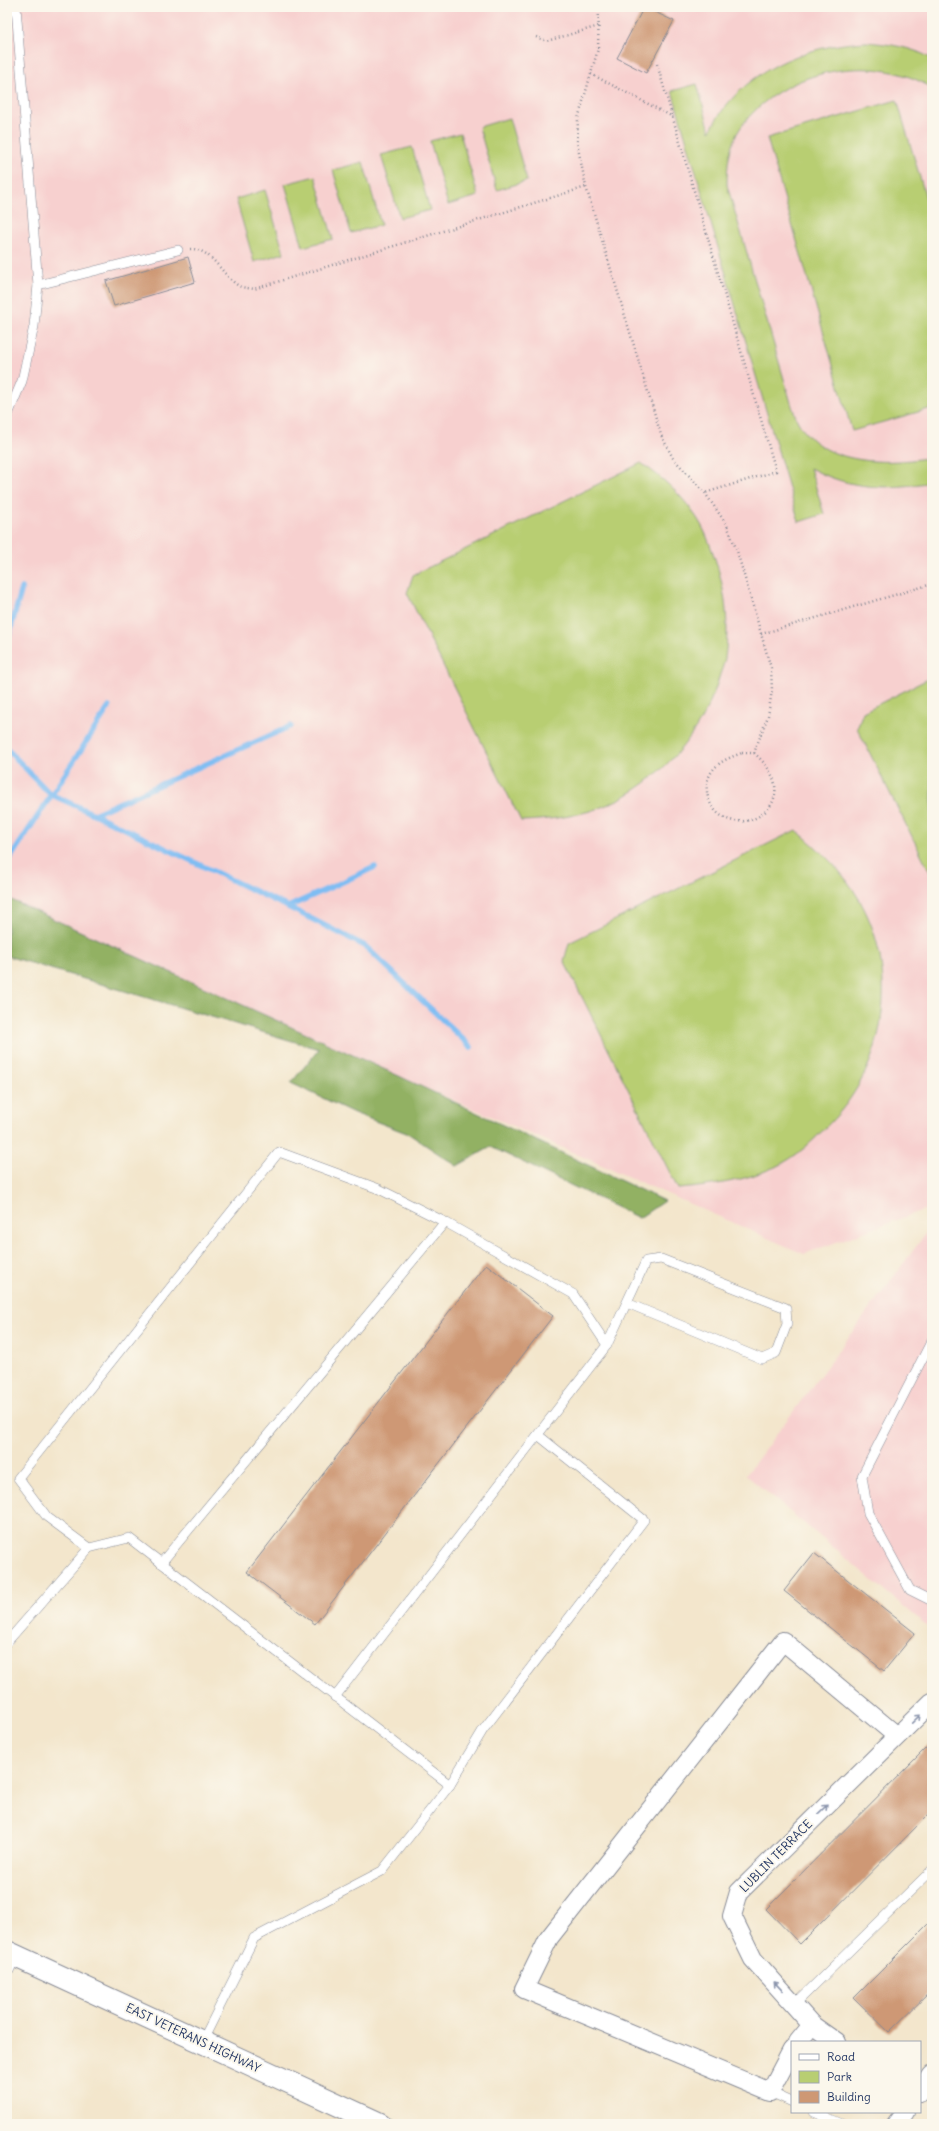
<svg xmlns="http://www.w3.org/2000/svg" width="939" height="2131" font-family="Delius,sans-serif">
<rect width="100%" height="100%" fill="#fbf7ec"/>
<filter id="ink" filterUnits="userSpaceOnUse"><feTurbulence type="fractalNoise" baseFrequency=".025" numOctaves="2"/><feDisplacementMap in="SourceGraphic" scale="8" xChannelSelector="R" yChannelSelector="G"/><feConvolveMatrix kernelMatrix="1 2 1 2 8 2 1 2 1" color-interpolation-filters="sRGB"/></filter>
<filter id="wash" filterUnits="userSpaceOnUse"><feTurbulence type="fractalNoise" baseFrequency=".012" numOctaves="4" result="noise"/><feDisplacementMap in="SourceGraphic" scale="16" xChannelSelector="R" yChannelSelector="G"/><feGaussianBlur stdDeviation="0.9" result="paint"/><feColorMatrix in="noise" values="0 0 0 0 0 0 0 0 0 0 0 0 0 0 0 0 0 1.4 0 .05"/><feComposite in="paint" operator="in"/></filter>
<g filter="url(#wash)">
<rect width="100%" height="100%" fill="#f3e6cc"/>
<g fill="#f7d0cf">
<polygon points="7,7 932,7 932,1207 804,1254 399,1076 7,898"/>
<polygon points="932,1225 932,1630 746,1475"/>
</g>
<g fill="#b8ce72" stroke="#6a7e68">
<path d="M 866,42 C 889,44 913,47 932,59 L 932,88 C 873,51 782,69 741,127 C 729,144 727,165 727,185 L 791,403 C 793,409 795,415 797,420 C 821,467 889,465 932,457 L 932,482 C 886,490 852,490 810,468 L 824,514 L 799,522 L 672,91 L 697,84 L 710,131 C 739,72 804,45 866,42 Z"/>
<polygon points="897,100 932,218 932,408 852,431 767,138"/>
<polygon points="509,118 527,181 497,190 479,127"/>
<polygon points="460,133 478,196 448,205 430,141"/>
<polygon points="412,147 430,210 400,218 381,155"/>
<polygon points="363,162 381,225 351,233 333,170"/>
<polygon points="315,176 333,239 303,247 285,184"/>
<polygon points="265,190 284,253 254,262 236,199"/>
<path d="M 641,463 C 663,478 682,495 697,518 C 704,528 709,542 713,553 C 725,586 730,623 725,658 C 724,665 720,673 718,681 C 701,734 661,781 609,804 C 582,816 550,820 521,821 L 407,593 L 413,575 Z"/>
<polygon points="932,677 932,876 857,728 863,712"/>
<path d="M 796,830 C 820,850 843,871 859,899 C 900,971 888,1065 829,1124 C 813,1141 797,1157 775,1167 C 744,1181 712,1186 678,1189 L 564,961 L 569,943 Z"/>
</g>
<polygon fill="#92b164" stroke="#567061" points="7,898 399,1076 664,1201 639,1218 491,1147 457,1166 409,1134 354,1113 291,1083 319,1049 7,956"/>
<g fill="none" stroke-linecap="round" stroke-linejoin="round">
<g stroke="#7fbdf3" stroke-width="5.5">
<polyline points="7,642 22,588"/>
<polyline points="7,749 50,794 94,814 288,907 365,946 471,1047"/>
<polyline points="94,814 291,726"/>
<polyline points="7,863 109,707"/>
<polyline points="288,907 375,867"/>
</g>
</g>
<g id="blocks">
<g fill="#ce9874">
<polygon points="644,7 674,21 646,73 617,58"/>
<polygon points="188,257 195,282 114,306 106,281"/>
<polygon points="486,1264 553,1316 315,1624 247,1572"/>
<polygon points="814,1553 915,1633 884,1671 784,1591"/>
<polygon points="932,1742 932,1811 800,1944 766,1909"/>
<polygon points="932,1920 932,1990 889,2032 854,1998"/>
</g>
</g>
</g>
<g filter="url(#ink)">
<use href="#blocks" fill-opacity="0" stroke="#878a95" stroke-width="1"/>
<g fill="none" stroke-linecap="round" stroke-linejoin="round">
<defs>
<g id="service">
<polyline points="38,285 178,250"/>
<polyline points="7,417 22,381 34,326 38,285 16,7"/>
<polyline points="932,1340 862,1476 868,1513 910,1590 932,1601"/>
<polyline points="607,1345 646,1261 661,1259 786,1308 787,1324 776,1353 762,1359 627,1303"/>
<polyline points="89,1548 47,1517 18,1478 279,1152 379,1189 445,1222"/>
<polyline points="161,1563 445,1222 573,1294 607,1345 335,1697"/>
<polyline points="7,1642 89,1548 129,1538 450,1785 382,1871 254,1938 202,2042"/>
<polyline points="450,1785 483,1730 644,1520 538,1435"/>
<polyline points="7,1975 16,1956"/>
<polyline points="795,2004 932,1870"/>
<polyline points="770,2092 792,2102"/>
<polyline points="814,2112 842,2124"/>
</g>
<g id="minor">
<polyline points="798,2042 812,2025"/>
<polyline points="836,2042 812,2025 753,1959 732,1916 739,1892 932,1702"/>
<polyline points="792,2050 770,2092 524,1989 549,1938 783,1641 897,1736"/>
<polyline points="920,2093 932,2075"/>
<polyline points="896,2124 905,2112"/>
</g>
<polyline id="primary" points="7,1952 380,2124"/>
</defs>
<use href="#service" stroke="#878a95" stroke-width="10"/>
<use href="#minor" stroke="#878a95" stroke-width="20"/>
<use href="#primary" stroke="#878a95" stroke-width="24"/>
<g stroke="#878a95" stroke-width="2.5" stroke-dasharray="1 3" stroke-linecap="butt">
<polyline points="599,7 598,49 578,119 577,143 586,187 661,435 673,458 705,493 727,525 737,551 771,668 772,690 768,716 754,753"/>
<polyline points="536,37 547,41 599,26"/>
<polyline points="657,64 776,471 705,493"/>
<polyline points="591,74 673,117"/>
<path d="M 190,249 C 212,248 222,276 239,286 C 243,288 250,288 254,289 L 586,187"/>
<polyline points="761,634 932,584"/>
<path d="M 742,753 L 754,753 C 812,803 736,845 712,806 C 708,800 706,791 707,783 C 711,765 725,759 742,753 Z"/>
</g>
<use href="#service" stroke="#fff" stroke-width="9"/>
<use href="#minor" stroke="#fff" stroke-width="18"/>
<use href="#primary" stroke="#fff" stroke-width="22"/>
</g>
<defs><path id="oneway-shaft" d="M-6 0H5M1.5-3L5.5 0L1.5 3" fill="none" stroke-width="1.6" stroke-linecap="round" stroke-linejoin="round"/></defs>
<g stroke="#8d97ae">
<use href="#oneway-shaft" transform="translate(916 1719) rotate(-44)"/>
<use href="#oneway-shaft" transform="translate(823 1809) rotate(-44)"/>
<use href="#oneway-shaft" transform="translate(778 1986) rotate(-133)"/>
</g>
</g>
<g text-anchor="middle" stroke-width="4" stroke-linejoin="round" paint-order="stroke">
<g font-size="12" fill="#1b2f5e" stroke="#fbf7ec">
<text transform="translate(776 1856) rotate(-45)" y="4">LUBLIN TERRACE</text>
<text transform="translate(193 2038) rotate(25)" y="4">EAST VETERANS HIGHWAY</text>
</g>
</g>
<rect width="939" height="2131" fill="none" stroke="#fbf7ec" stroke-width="24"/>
<rect x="791" y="2041" width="130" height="72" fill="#fbf7ec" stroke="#a1a7b3"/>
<rect x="799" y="2054" width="20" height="6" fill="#ffffff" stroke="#a1a7b3"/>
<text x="827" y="2061" font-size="12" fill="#1b2f5e">Road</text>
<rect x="799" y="2071" width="20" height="12" fill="#b8ce72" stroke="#a1a7b3"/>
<text x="827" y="2081" font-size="12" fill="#1b2f5e">Park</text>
<rect x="799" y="2091" width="20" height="12" fill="#ce9874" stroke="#a1a7b3"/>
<text x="827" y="2101" font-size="12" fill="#1b2f5e">Building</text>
</svg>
